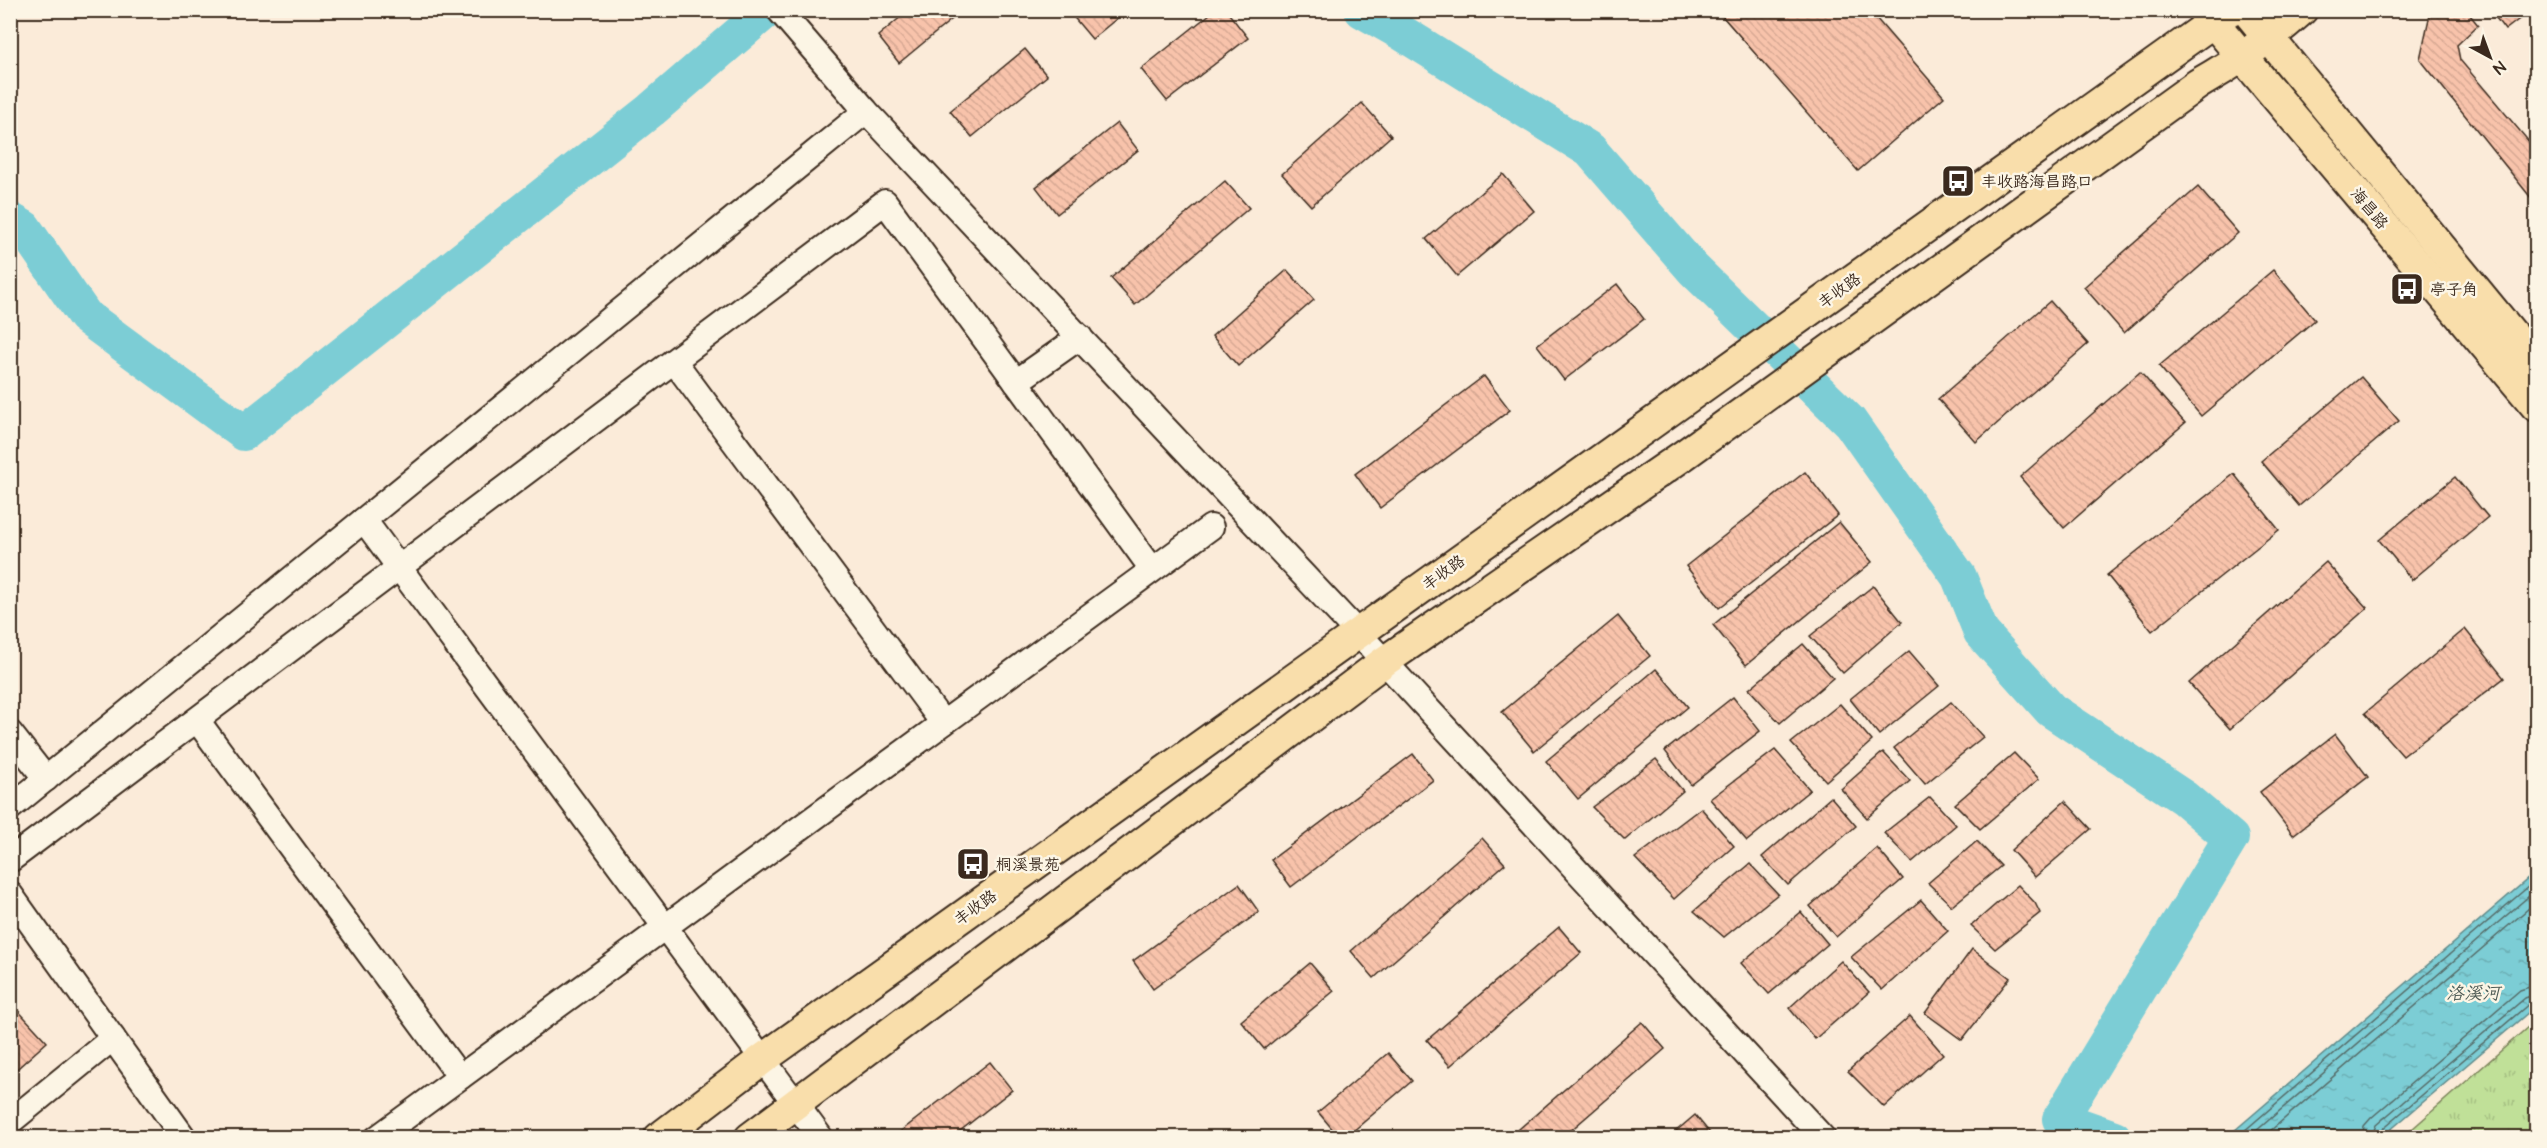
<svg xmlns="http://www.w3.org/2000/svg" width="2547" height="1148" font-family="'Architects Daughter','LXGW WenKai TC',sans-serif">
<defs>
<pattern id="park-tufts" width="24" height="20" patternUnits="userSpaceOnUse" patternTransform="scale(1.5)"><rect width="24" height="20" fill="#c0e098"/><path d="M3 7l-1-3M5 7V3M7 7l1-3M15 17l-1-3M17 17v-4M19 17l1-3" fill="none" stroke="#a6c083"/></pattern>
<pattern id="water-ripples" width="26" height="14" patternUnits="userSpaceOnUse" patternTransform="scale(1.5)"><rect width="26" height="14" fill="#7ccdd5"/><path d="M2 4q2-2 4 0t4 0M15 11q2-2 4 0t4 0" fill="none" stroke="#6cb0b6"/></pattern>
<pattern id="building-back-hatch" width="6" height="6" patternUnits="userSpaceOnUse" patternTransform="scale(1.5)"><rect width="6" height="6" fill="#f8c3ab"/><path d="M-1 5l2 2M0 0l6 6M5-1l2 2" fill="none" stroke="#d6a893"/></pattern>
</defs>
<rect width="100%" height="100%" fill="#fbebd9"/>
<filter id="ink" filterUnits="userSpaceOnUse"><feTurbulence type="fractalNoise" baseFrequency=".0167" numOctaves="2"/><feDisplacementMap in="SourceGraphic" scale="12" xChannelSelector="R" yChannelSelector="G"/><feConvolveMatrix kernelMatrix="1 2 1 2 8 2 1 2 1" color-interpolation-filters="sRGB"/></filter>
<g filter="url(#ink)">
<polygon fill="url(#park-tufts)" stroke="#7e855b" stroke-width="1.5" points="2536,1020 2536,1137 2403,1137"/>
<polygon fill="url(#water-ripples)" stroke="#628c8c" stroke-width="1.5" points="2536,872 2536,1006 2382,1137 2227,1137"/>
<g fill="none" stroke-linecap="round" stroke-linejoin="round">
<g stroke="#556b67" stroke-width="1.5">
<polyline points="2236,1138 2536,880"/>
<polyline points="2248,1138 2536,890"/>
<polyline points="2262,1138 2536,902"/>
<polyline points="2362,1138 2364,1126 2371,1118 2520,990 2536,985"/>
<polyline points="2371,1138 2376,1125 2525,998 2536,994"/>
<polyline points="2379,1138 2381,1130 2530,1003 2536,1002"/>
</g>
<g stroke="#7ccdd5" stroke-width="36">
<polyline points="1362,10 1399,31 1590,150 1693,269 1850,422 1959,577 1981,632 2051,710 2184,798 2231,838 2060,1119 2114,1138"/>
<polyline points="10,220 24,228 85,316 244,433 651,110 767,10"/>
</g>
</g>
<g fill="url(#building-back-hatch)" stroke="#3b2a1e" stroke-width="1.5">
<polygon points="909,10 963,10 899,63 878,36"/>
<polygon points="1075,10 1127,10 1092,39 1071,14"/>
<polygon points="1215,10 1226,10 1248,38 1167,101 1141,69"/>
<polygon points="1717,10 1819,10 1762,61"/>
<polygon points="1717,10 1869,10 1944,97 1858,171"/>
<polygon points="2437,10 2466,10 2478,25 2457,45 2460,60 2536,150 2536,204 2420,59 2430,14"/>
<polygon points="2490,10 2531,10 2505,30"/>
<polygon points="1025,49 1047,76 972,137 950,111"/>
<polygon points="1362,103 1391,136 1311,206 1282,174"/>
<polygon points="1117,123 1138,150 1057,214 1036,187"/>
<polygon points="1503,174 1534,211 1457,276 1426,239"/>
<polygon points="1225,181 1249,208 1135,305 1111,278"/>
<polygon points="2198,187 2238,233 2124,333 2084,287"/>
<polygon points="1287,270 1314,300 1238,366 1212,336"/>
<polygon points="2273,270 2315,320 2201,416 2159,366"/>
<polygon points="1617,284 1644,319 1564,380 1537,345"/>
<polygon points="2050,301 2088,344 1976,442 1938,399"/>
<polygon points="2140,372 2185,423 2064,528 2020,477"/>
<polygon points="1484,376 1510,410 1380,508 1355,474"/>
<polygon points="2361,377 2399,421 2299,506 2261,461"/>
<polygon points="1805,472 1838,515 1719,608 1686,566"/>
<polygon points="2234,474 2279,530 2152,631 2107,575"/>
<polygon points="2455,477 2488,517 2412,580 2379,540"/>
<polygon points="1839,522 1872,562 1746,665 1713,625"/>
<polygon points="2326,562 2367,608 2230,729 2189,683"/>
<polygon points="1873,586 1902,622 1843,673 1810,636"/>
<polygon points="1618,616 1650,656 1534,751 1502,712"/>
<polygon points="2465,629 2504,678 2403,756 2365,713"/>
<polygon points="1803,644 1833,678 1780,723 1749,689"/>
<polygon points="1909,651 1939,686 1879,735 1850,699"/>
<polygon points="1656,669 1688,707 1578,799 1546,761"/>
<polygon points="1733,697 1760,731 1691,785 1665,751"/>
<polygon points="1951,702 1983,737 1925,784 1894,748"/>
<polygon points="1840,704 1872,741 1826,781 1791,743"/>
<polygon points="2335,734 2368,777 2293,835 2260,792"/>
<polygon points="1775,750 1810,790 1747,841 1710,799"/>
<polygon points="1883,752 1910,781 1867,818 1841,789"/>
<polygon points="2014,753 2039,779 1980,829 1955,804"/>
<polygon points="1413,754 1433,780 1291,887 1271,860"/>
<polygon points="1656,759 1683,791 1625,840 1592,807"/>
<polygon points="1831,797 1856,826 1788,885 1762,857"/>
<polygon points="1930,797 1956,825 1912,862 1884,833"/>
<polygon points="2065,801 2091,829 2035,877 2011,850"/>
<polygon points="1701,808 1734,846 1674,899 1635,858"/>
<polygon points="1482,838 1505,864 1374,978 1351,951"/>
<polygon points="1977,841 2001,866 1952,906 1928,883"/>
<polygon points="1877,848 1903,879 1836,937 1810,906"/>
<polygon points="1750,864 1778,894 1724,937 1694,911"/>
<polygon points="1239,884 1259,912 1153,989 1133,961"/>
<polygon points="2018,885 2035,903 2040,913 1995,949 1971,926"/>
<polygon points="1921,900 1948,931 1882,990 1851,957"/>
<polygon points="1801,912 1828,944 1769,994 1741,963"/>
<polygon points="1559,927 1581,953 1450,1066 1427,1040"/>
<polygon points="1972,949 2010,978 1962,1040 1925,1013"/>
<polygon points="1841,961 1869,992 1815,1039 1789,1008"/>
<polygon points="1310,963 1334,991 1264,1049 1241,1021"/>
<polygon points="13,1005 47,1042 10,1075 10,1007"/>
<polygon points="1910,1016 1943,1054 1884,1107 1848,1071"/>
<polygon points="1642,1022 1665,1049 1562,1138 1513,1138 1511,1136"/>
<polygon points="1388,1053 1412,1081 1345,1138 1340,1138 1318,1112"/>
<polygon points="990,1062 1012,1090 951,1138 892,1138"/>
<polygon points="1695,1115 1714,1138 1668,1138"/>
</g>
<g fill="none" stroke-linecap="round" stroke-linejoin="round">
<defs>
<g id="minor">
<polyline points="779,10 866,111 1358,633 1823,1138"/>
<polyline points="674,361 943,723"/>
<polyline points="1016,382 1080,337"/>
<polyline points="364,520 821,1138"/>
<polyline points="197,720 460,1077"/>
<polyline points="10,733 46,779"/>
<polyline points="10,808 866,111"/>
<polyline points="10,860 885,202 1152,569"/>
<polyline points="10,894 184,1138"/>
<polyline points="10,1122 113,1038"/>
<polyline points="377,1138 1211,527"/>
</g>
<g id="major">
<polyline points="2203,10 2536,406"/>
<polyline points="2246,10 2536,363"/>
<polyline points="659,1138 764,1058 2230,10"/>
<path d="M 750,1138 L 1385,661 L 1684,455 L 2198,84 C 2236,62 2269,40 2302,10"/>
</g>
</defs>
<use href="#minor" stroke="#3b2a1e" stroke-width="28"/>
<use href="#major" stroke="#3b2a1e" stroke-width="34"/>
<use href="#minor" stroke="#fcf5e5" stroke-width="24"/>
<use href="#major" stroke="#f9deab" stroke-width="30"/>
</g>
</g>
<defs>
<symbol id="bus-square" viewBox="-11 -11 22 22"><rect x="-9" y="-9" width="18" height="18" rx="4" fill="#3b2a1e" stroke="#fcf5e5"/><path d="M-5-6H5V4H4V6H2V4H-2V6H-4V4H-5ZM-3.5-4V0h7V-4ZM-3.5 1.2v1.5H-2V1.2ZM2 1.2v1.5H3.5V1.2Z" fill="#fff"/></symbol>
</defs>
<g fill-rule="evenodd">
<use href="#bus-square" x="1939" y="162" width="38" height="38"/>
<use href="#bus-square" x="2388" y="270" width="38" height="38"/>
<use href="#bus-square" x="954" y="845" width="38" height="38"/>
</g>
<g text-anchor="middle" stroke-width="5" stroke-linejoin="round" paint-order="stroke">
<g font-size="16" fill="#3b2a1e" stroke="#fcf5e5" text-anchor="start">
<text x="1981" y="187">丰收路海昌路口</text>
<text x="2430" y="295">亭子角</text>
<text x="996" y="870">桐溪景苑</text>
</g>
<g font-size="16" fill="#3b2a1e" stroke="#fcf5e5">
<text transform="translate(2370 208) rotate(50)" y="6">海昌路</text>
<text transform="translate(1839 290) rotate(-36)" y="6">丰收路</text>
<text transform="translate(1443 572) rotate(-36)" y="6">丰收路</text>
<text transform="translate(975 907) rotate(-36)" y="6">丰收路</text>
</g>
<g font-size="18" font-style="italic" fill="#4e5b55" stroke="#fcf5e5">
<text x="2473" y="999">洛溪河</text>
</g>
</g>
<rect width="2547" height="1148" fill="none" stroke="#fcf5e5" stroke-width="36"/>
<rect x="18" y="18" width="2511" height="1112" fill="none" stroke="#3b2a1e" stroke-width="2" filter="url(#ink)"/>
<g transform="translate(2490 57) rotate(139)" stroke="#fcf5e5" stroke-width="4.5" paint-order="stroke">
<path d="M0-4.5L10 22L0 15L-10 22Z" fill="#3b2a1e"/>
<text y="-9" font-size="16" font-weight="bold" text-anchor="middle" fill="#3b2a1e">N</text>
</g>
</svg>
